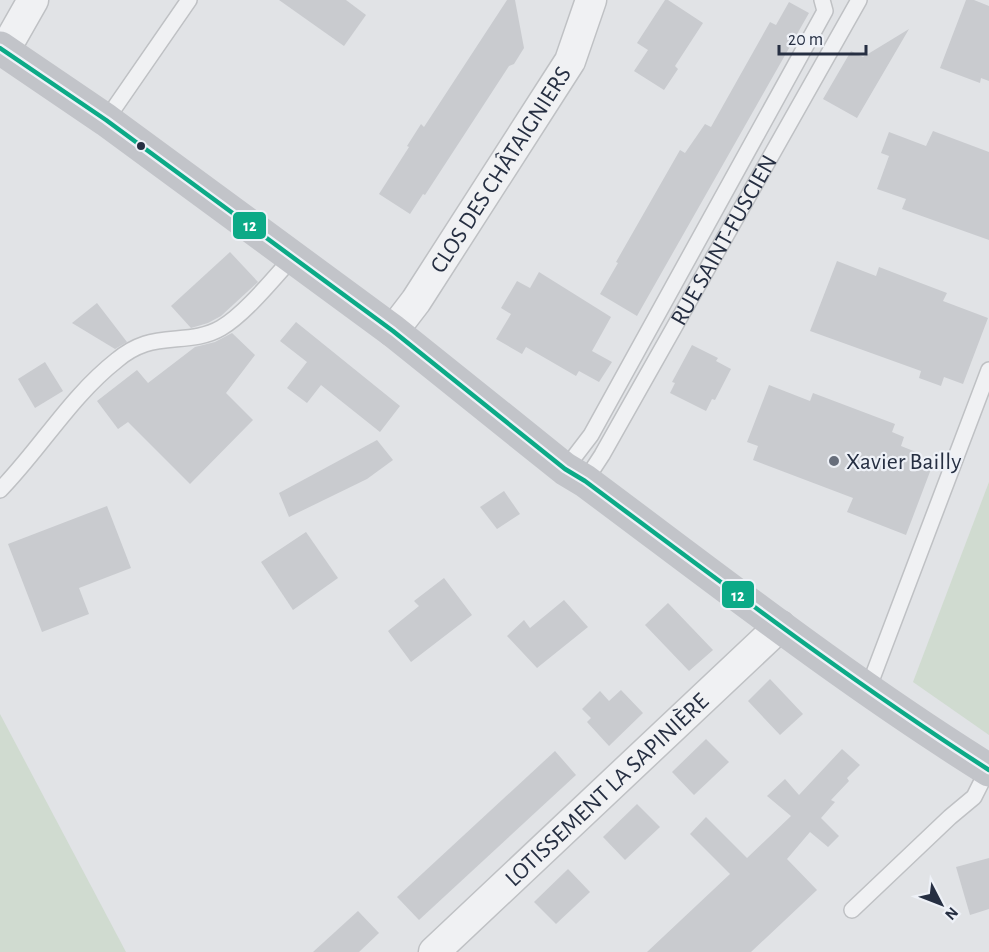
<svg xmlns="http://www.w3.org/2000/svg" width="989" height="952" font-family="'Alegreya Sans',sans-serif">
<rect width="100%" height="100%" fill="#e1e3e6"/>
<g fill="#d0dbd0">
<polygon points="989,482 989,735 913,682"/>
<polygon points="0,714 126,952 0,952"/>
</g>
<g fill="#c9cbcf">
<polygon points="279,0 346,0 366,15 344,46"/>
<polygon points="507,0 515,0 524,48 514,64 509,66 425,195 423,194 410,214 379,194 409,147 407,146 421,124 424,127"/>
<polygon points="665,0 668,0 703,23 675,66 678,69 664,90 634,71 648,50 637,43"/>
<polygon points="966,0 974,0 989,6 989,81 981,78 980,83 940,68"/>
<polygon points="789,2 809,13 637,316 600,294 618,263 616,262 680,150 685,153 705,124 711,127 770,22 776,25"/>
<polygon points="909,29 857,118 823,99 851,51 863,57"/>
<polygon points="933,131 989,152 989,240 902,209 906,199 877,189 889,156 881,153 889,132 926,146"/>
<polygon points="230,252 258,282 221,316 208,323 191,328 171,306"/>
<polygon points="837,261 876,276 879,267 918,282 947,293 943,301 988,318 963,384 944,377 941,386 919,378 921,371 810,331"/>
<polygon points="539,272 611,317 592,351 612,362 599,382 579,371 576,376 526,347 522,354 496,339 511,314 501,308 517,281 530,288"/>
<polygon points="97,303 127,342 115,349 72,323"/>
<polygon points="296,322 400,406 380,432 321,385 307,403 287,388 307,362 280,341"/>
<polygon points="232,333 255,355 226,393 253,420 190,484 128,422 118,429 97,401 137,370 148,383 195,347 215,342"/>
<polygon points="692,345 718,358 716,361 731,369 715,400 712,399 706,411 670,393 675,383 672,382"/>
<polygon points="45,362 63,391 35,408 18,379"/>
<polygon points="769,385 810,401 813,393 895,424 892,432 904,437 901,446 916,452 912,462 931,469 906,535 847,512 853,498 753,460 758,446 747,442"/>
<polygon points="377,440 393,460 367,479 289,517 279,493"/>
<polygon points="504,491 520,514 497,529 480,507"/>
<polygon points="107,506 131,568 79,588 89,614 42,632 8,544"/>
<polygon points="306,532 338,578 293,610 261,562"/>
<polygon points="444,578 472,615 411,662 388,631 419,606 414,601"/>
<polygon points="564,600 588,627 537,668 507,636 524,620 530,628"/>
<polygon points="668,603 713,650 689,671 645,625"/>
<polygon points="770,679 803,714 780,735 748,701"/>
<polygon points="621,690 643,713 609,746 587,722 591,718 582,709 600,691 609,701"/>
<polygon points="706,739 729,762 694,795 672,772"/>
<polygon points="842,749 860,765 847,778 849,781 831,800 835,802 821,818 839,836 828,847 810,832 787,859 817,890 751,952 647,952 730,874 690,834 706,817 747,858 791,816 767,796 785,779 799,795"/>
<polygon points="555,751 576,775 419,920 397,897"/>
<polygon points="637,804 660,827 625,860 603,837"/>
<polygon points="989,858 989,909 970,915 956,867"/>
<polygon points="568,869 590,892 556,924 534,902"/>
<polygon points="358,911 379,933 359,952 313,952"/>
</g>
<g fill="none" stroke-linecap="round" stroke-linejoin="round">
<defs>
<g id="lane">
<polyline points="106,120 189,0"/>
<polyline points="565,469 591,435 825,11 822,0"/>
<path id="s1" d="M 585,481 L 602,455 L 859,0"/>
<path d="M 0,490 C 41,448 70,397 117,360 C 124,354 136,347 145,344 C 170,336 197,342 221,328 C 245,314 274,278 293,257"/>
<polyline points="868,689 989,370"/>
<polyline points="852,910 950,817 974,797 988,769"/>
</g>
<g id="street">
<polyline points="4,51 33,0"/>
<path id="s2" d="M 393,331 L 416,301 L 570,61 L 591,0"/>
<path id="s3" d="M 434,952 L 780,626"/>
</g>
</defs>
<use href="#lane" stroke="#bfc1c4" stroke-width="18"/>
<use href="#street" stroke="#bfc1c4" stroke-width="33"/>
<use href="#lane" stroke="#f0f1f3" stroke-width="15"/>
<use href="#street" stroke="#f0f1f3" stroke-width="30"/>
<path stroke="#c2c4c9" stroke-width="33" d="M 0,48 L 106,120 L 393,331 L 565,469 L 585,481 C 718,580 848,682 989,770"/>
<defs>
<path id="bus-1" d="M 0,48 L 106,120 L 393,331 L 565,469 L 585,481 C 718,580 849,680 989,770"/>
</defs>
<use href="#bus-1" stroke="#eef1f7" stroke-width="9"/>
<use href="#bus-1" stroke="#0caa87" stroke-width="4.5"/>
</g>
<circle fill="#262f42" stroke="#eef1f7" stroke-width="2" cx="141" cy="146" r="5"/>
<circle fill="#676e7b" stroke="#eef1f7" stroke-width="2" cx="834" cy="461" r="6"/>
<g text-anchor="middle" stroke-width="4.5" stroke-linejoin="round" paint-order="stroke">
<g font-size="24" fill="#262f42" stroke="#eef1f7">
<text dy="8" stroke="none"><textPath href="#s2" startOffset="194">CLOS DES CHÂTAIGNIERS</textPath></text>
<text dy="8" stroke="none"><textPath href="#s1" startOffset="278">RUE SAINT-FUSCIEN</textPath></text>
<text dy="8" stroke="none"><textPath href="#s3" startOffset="237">LOTISSEMENT LA SAPINIÈRE</textPath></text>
</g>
<g font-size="24" fill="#262f42" stroke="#eef1f7" text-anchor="start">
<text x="846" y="469">Xavier Bailly</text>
</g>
</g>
<g stroke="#eef1f7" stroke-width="2">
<rect x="232" y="211" width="35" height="29" rx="6" fill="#0caa87"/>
<rect x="721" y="580" width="34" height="29" rx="6" fill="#0caa87"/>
</g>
<g font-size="16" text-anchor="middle" font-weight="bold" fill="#fff">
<text x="250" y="231">12</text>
<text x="738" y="601">12</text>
</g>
<g transform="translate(941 904) rotate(132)" stroke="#eef1f7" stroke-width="4.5" paint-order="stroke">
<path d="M0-4.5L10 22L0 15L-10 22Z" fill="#262f42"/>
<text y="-9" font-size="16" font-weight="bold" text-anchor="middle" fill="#262f42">N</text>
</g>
<path d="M779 45v9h87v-9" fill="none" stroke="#262f42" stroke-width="3"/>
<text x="788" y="45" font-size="18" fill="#262f42" stroke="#eef1f7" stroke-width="4.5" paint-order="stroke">20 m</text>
</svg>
